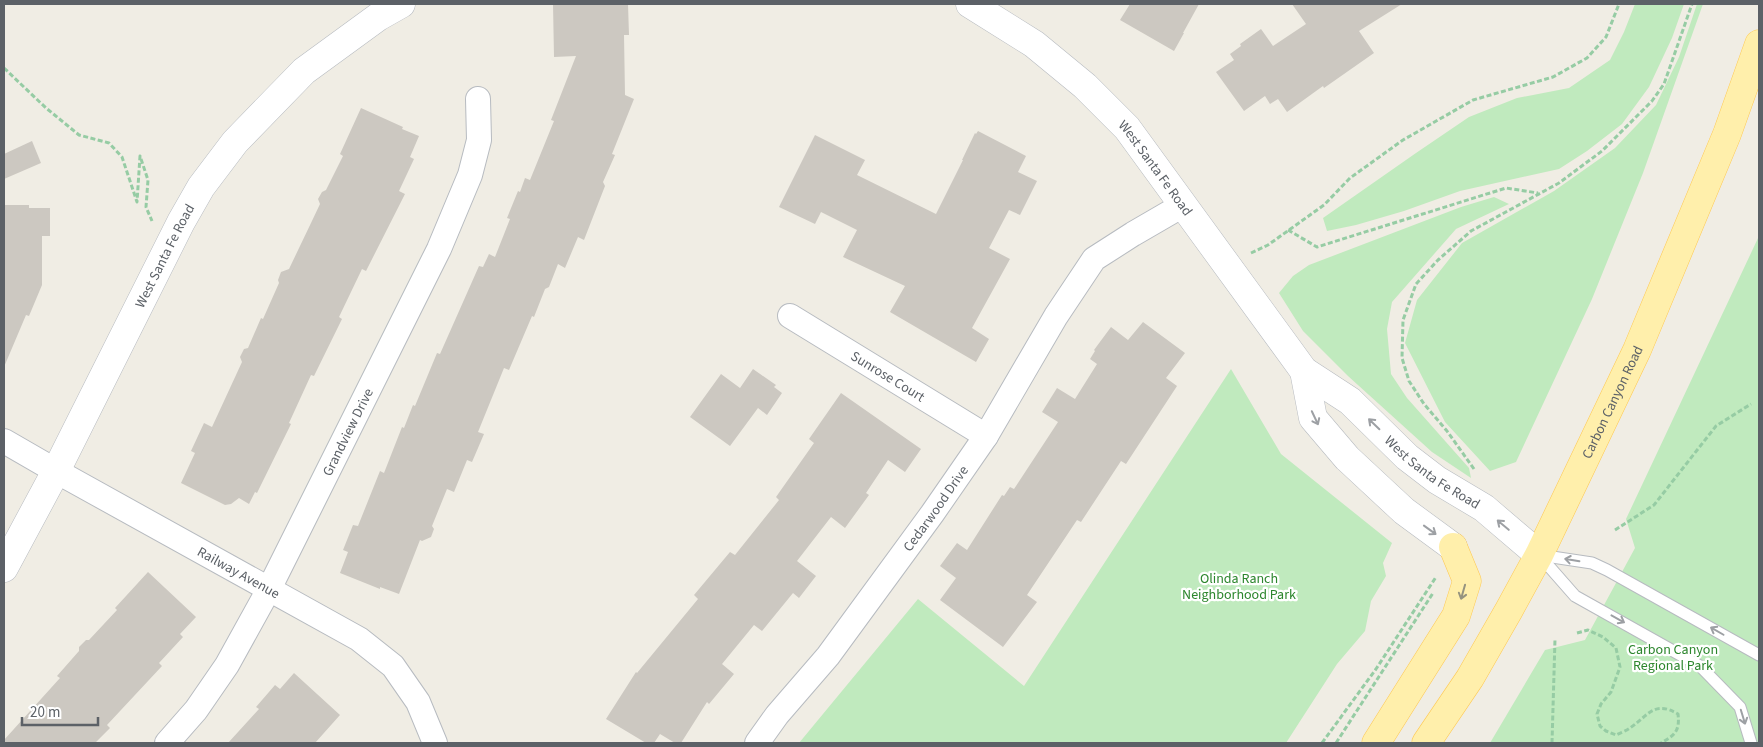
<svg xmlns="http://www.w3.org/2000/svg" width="1763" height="747" font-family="'Source Sans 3',sans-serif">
<rect width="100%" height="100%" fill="#f0ede4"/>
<g fill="#c0eabe">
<polygon points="1635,4 1684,4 1672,38 1649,87 1622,124 1587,151 1559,169 1460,191 1404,211 1356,225 1327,231 1323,218 1416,153 1469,117 1517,98 1569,88 1610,60 1624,32"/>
<polygon points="1697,4 1703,4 1643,173 1592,299 1516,462 1490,471 1445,422 1405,343 1417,300 1462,243 1554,191 1615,148 1656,105 1679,57"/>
<polygon points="1494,197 1509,204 1456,229 1392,302 1387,329 1391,374 1407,398 1469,468 1471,478 1432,452 1348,376 1303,331 1279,293 1293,276 1309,265 1461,207"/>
<polygon points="1759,236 1759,743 1490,743 1545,650 1585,640 1635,548 1626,519"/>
<polygon points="1231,369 1281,454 1392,543 1383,563 1386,576 1371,601 1365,631 1337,664 1286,743 799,743 918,599 1024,686"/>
</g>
<g fill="#ccc8c1">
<polygon points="553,4 628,4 629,35 624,35 625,95 634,99 612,154 615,155 603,182 605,186 584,240 578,237 565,268 558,264 549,287 545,289 534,317 532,316 509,370 504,368 478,432 484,434 472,462 467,460 454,492 447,489 432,526 434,529 431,537 422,541 420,540 399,594 380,587 380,589 340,573 348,552 343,550 353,525 358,526 380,471 384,473 402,427 404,428 413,405 415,406 437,353 440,354 479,266 483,267 489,254 495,257 510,219 507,218 518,191 520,192 525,178 530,180 554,121 551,120 576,56 554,57"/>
<polygon points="1130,4 1199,4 1183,33 1184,33 1174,51 1120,20"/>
<polygon points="1292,4 1402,4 1359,31 1374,53 1324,88 1323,86 1287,112 1278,99 1270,104 1265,96 1244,111 1216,72 1234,60 1230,54 1241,46 1240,44 1261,29 1273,46 1306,24"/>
<polygon points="361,108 403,127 402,129 419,136 410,157 414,159 399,191 405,194 366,271 362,269 339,317 342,319 314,376 311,375 289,423 291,424 257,493 255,492 249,504 239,498 231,504 225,505 181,483 195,453 191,451 204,423 212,427 242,362 240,357 244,349 248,348 261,318 263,319 279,283 278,280 281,272 289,269 311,223 320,204 318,199 322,192 326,190 343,156 340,154"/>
<polygon points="978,131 1026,156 1018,172 1037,181 1020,215 1009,210 989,248 1010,259 972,328 989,339 976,362 890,312 905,286 843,257 857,230 821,212 815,224 779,207 815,135 865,160 857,175 936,214 963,160 962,160 975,133 976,134"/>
<polygon points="32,141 41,163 4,179 4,154"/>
<polygon points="4,205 29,205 29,208 50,208 50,236 42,236 42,285 29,316 26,315 4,367"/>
<polygon points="1143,322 1185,353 1166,378 1177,386 1126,464 1121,461 1081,522 1077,520 1027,595 1037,602 1003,647 940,600 956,578 940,566 957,543 967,550 1002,495 1004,496 1010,487 1014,489 1058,422 1042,412 1057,388 1075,399 1097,364 1090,359 1095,351 1094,350 1111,327 1128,340"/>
<polygon points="753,369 776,385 774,387 782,393 767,415 758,408 730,446 690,417 721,374 740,388"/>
<polygon points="841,393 921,449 905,472 888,460 866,493 869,495 845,528 831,517 797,561 816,576 799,598 793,593 762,631 754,625 722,664 734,674 709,704 707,702 681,743 675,743 660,734 654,743 646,743 606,719 636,672 637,673 698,599 694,595 730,552 735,555 779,500 776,497 814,443 809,439"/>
<polygon points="148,572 196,617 180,634 183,637 159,663 162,666 107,725 110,728 95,743 4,743 4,740 60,678 57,676 79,651 79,647 86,640 89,640 117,610 115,608"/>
<polygon points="294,673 340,715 315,743 228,743 259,709 256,707 275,685 280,689"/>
</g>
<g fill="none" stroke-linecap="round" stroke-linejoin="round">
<defs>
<g id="service">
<polyline points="1539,555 1575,596 1700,666 1740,707 1751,743"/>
<polyline points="1539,555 1592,563 1607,570 1759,655"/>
</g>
<g id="minor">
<path id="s1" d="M 790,316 L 986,436"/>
<path id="s2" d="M 4,441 L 56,471 L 359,639 L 393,666 L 418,702 L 435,743"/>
<path id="s3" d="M 167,743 L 196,710 L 227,665 L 269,589 L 439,249 L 470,175 L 479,140 L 478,99"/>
<path id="s4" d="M 757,743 L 777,715 L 828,656 L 932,514 L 986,436 L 1056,316 L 1094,259 L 1133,234 L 1183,205"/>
</g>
<g id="tertiary">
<path id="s5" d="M 970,4 L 1034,44 L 1085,86 L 1127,128 L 1304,371 L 1350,401 L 1407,457 L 1437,480 L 1484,508 L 1539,555"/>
<polyline points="1304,371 1313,418 1347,458 1404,511 1453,547"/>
<path id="s6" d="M 4,568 L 56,471 L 181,222 L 201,187 L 235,142 L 304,71 L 378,17 L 401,4"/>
</g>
<g id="primary">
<polyline points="1376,743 1456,616 1467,581 1453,547"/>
<path id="s7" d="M 1426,743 L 1470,678 L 1509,610 L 1539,555 L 1637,350 L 1727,134 L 1759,44"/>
</g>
</defs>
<use href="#service" stroke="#b7bbc0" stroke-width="13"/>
<use href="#minor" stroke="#b7bbc0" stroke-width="26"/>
<use href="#tertiary" stroke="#b7bbc0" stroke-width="29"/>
<use href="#primary" stroke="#ffc84f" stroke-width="29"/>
<g stroke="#96cca4" stroke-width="3" stroke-dasharray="5 2.5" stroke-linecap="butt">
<polyline points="4,68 46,108 79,135 109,143 122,157 137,202 140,156 148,180 146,207 152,221"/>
<polyline points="1288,230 1317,247 1506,188 1538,193"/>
<polyline points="1251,253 1268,245 1324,205 1350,178 1403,140 1473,100 1553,77 1587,58 1606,37 1619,4"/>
<polyline points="1474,469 1447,431 1424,404 1409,381 1402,358 1403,320 1416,284 1438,260 1471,231 1559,183 1602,151 1652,101 1664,84 1692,4"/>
<polyline points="1615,530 1654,505 1716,426 1751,404"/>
<path d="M 1577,633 L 1588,630 L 1603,637 L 1616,648 L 1620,667 L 1611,692 L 1601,704 L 1597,714 L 1600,726 L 1606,731 L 1616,735 C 1620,733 1626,731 1630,728 C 1649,715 1654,700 1678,714 C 1680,731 1675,735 1661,743"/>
<polyline points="1322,743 1376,669 1436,577"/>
<polyline points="1336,743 1433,593"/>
<polyline points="1552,743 1555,639"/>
</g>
<use href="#service" stroke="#fff" stroke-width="11"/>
<use href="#minor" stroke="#fff" stroke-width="24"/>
<use href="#tertiary" stroke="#fff" stroke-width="28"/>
<use href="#primary" stroke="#ffefab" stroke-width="28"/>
</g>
<defs><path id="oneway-shaft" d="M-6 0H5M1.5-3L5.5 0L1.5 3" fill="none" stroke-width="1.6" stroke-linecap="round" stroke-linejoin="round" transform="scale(1.25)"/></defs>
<g stroke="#9da0a4">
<use href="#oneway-shaft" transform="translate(1315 418) rotate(65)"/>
<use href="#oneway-shaft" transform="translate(1374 424) rotate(-136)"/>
<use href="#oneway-shaft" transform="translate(1503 525) rotate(-140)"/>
<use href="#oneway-shaft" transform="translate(1430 530) rotate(36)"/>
<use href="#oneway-shaft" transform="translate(1572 560) rotate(-171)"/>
<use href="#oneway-shaft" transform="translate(1618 619) rotate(29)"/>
<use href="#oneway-shaft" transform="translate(1717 631) rotate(-150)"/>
<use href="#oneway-shaft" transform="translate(1743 717) rotate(73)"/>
</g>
<use stroke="#95937f" href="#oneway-shaft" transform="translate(1463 592) rotate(106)"/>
<g text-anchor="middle" stroke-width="4.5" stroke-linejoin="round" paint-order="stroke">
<g font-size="14" fill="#5c6167" stroke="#fff">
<text dy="5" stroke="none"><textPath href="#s5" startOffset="250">West Santa Fe Road</textPath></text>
<text dy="5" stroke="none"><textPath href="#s6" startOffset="351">West Santa Fe Road</textPath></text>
<text dy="5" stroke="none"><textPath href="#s1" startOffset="115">Sunrose Court</textPath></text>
<text dy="5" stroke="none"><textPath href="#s7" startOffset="389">Carbon Canyon Road</textPath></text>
<text dy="5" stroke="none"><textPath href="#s3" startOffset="361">Grandview Drive</textPath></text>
<text dy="5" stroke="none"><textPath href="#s5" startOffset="666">West Santa Fe Road</textPath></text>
<text dy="5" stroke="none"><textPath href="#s4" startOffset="295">Cedarwood Drive</textPath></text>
<text dy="5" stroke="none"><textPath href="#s2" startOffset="269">Railway Avenue</textPath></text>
</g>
<g font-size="14" fill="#2c862d" stroke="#fff">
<text x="1239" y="583">Olinda Ranch<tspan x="1239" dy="16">Neighborhood Park</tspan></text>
<text x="1673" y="654">Carbon Canyon<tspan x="1673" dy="16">Regional Park</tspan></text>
</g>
</g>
<rect width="1763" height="747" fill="none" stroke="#5c6167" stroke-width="10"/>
<path d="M22 717v8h76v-8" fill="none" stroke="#5c6167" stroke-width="2.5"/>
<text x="30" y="717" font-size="15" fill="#5c6167" stroke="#ffffff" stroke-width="4" paint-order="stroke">20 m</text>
</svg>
